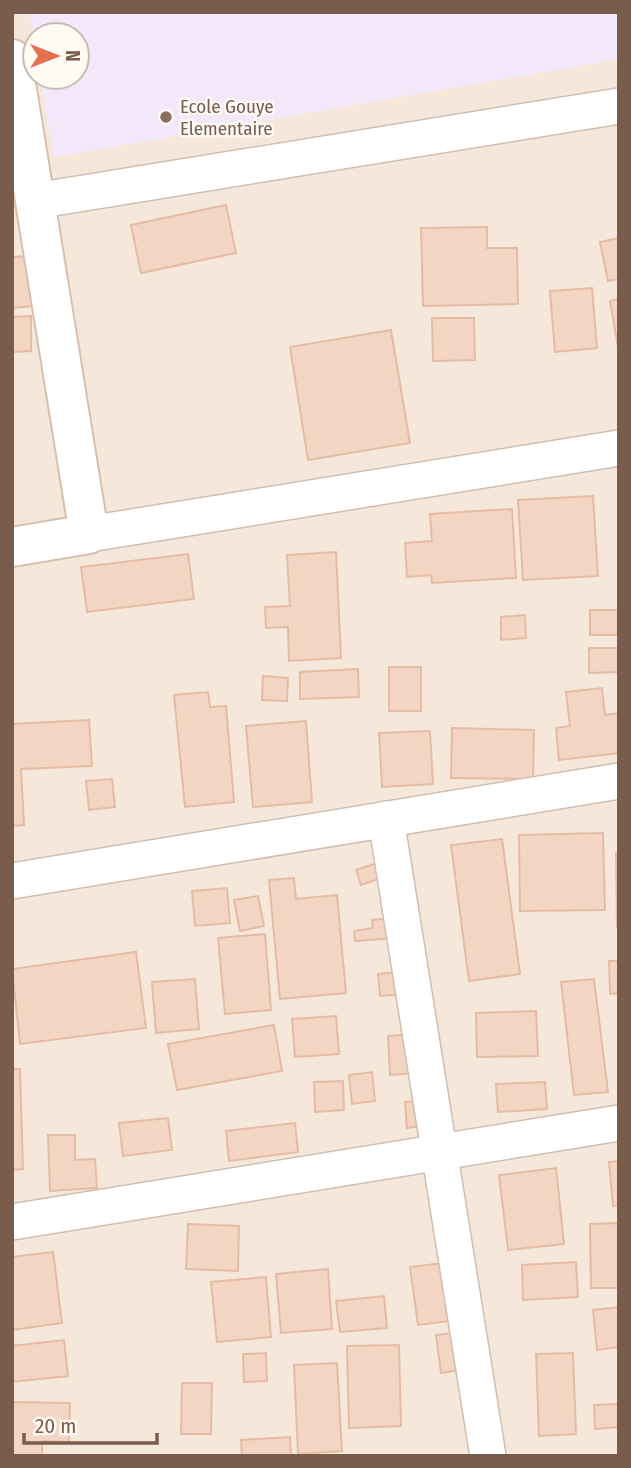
<svg xmlns="http://www.w3.org/2000/svg" width="631" height="1468" font-family="'Fira Sans Condensed',sans-serif">
<rect width="100%" height="100%" fill="#fdf6ec"/>
<path fill="#f5e8da" fill-rule="evenodd" d="M 12,12 L 619,12 L 619,1456 L 12,1456 ZM 35,35 L 77,35 L 77,77 L 35,77 Z"/>
<polygon fill="#f3e8fa" points="29,12 619,12 619,59 54,157 40,77 77,77 77,35 35,35 35,46"/>
<g fill="#f3d5c3" stroke="#e6bba3" stroke-width="2">
<polygon points="226,205 236,253 141,273 131,225"/>
<polygon points="487,227 487,248 517,248 518,304 423,306 421,228"/>
<polygon points="619,238 619,279 608,281 600,242"/>
<polygon points="31,256 34,306 12,308 12,257"/>
<polygon points="592,288 597,348 555,352 550,291"/>
<polygon points="619,299 619,353 610,301"/>
<polygon points="31,316 31,351 12,352 12,317"/>
<polygon points="432,318 474,318 475,360 433,361"/>
<polygon points="391,330 410,443 308,460 290,347"/>
<polygon points="593,496 598,576 523,580 518,500"/>
<polygon points="512,509 516,578 432,583 431,575 407,577 405,543 432,541 430,514"/>
<polygon points="336,552 341,658 289,661 288,627 266,628 265,607 290,606 287,555"/>
<polygon points="188,554 194,599 87,612 81,567"/>
<rect x="590" y="610" width="29" height="25"/>
<polygon points="525,615 526,638 501,640 501,617"/>
<polygon points="589,648 619,648 619,672 589,673"/>
<rect x="389" y="667" width="32" height="44"/>
<polygon points="358,669 359,697 300,699 300,672"/>
<polygon points="263,676 288,678 287,701 262,700"/>
<polygon points="602,688 605,715 619,713 619,753 559,760 556,728 570,726 566,692"/>
<polygon points="208,692 210,707 226,706 234,802 185,807 174,695"/>
<polygon points="89,720 92,766 21,769 24,825 12,826 12,724"/>
<polygon points="306,721 312,802 253,807 246,726"/>
<polygon points="452,728 534,730 533,779 451,778"/>
<polygon points="430,731 433,784 382,787 379,733"/>
<polygon points="112,779 115,807 89,810 86,781"/>
<polygon points="603,833 605,910 520,911 519,835"/>
<polygon points="502,839 520,974 469,981 451,845"/>
<polygon points="616,853 619,853 619,927 617,927"/>
<polygon points="377,863 381,878 361,885 356,870"/>
<polygon points="294,878 296,899 337,895 346,993 280,999 269,880"/>
<polygon points="227,888 230,923 195,926 192,891"/>
<polygon points="258,896 264,926 240,931 234,900"/>
<polygon points="394,918 395,938 355,941 354,931 373,928 372,920"/>
<polygon points="265,934 271,1010 225,1014 218,938"/>
<polygon points="136,952 146,1028 20,1044 12,969"/>
<polygon points="609,961 619,961 619,993 610,994"/>
<polygon points="402,972 405,994 380,996 378,974"/>
<polygon points="195,979 199,1029 156,1033 152,982"/>
<polygon points="594,979 608,1092 574,1095 561,982"/>
<polygon points="536,1011 538,1056 477,1057 476,1013"/>
<polygon points="336,1016 339,1054 295,1057 292,1019"/>
<polygon points="274,1025 282,1071 177,1090 168,1044"/>
<polygon points="414,1034 416,1073 390,1075 388,1036"/>
<polygon points="12,1069 20,1069 23,1169 12,1170"/>
<polygon points="372,1072 375,1101 352,1104 349,1075"/>
<polygon points="343,1081 344,1110 315,1112 314,1082"/>
<polygon points="545,1082 547,1109 498,1112 496,1084"/>
<polygon points="427,1100 429,1125 407,1128 405,1102"/>
<polygon points="168,1118 172,1150 123,1156 119,1123"/>
<polygon points="295,1123 298,1152 229,1161 226,1131"/>
<polygon points="48,1135 75,1135 75,1160 95,1159 97,1188 50,1191"/>
<polygon points="619,1161 619,1205 613,1206 609,1162"/>
<polygon points="556,1168 564,1244 508,1250 499,1175"/>
<polygon points="619,1223 619,1288 591,1288 590,1224"/>
<polygon points="188,1224 239,1226 238,1271 186,1269"/>
<polygon points="53,1252 62,1323 12,1330 12,1257"/>
<polygon points="459,1261 466,1319 418,1325 410,1267"/>
<polygon points="576,1262 578,1297 523,1300 522,1265"/>
<polygon points="328,1269 332,1329 281,1333 276,1274"/>
<polygon points="266,1277 271,1337 217,1342 211,1282"/>
<polygon points="384,1296 387,1328 340,1332 336,1301"/>
<polygon points="619,1307 619,1347 597,1350 593,1310"/>
<polygon points="468,1331 472,1368 441,1373 436,1335"/>
<polygon points="64,1340 68,1376 12,1382 12,1346"/>
<polygon points="399,1345 401,1426 349,1428 347,1346"/>
<polygon points="266,1353 267,1381 244,1382 243,1354"/>
<polygon points="573,1353 576,1434 539,1436 536,1354"/>
<polygon points="337,1363 342,1451 298,1454 294,1365"/>
<polygon points="182,1383 212,1383 211,1434 181,1434"/>
<polygon points="12,1402 70,1403 69,1442 42,1441 42,1456 12,1456"/>
<polygon points="619,1404 619,1427 595,1429 594,1405"/>
<polygon points="290,1437 291,1456 242,1456 241,1440"/>
</g>
<g fill="none" stroke-linecap="round" stroke-linejoin="round">
<defs>
<g id="street">
<polyline points="35,201 619,106"/>
<polyline points="89,534 619,448"/>
<polyline points="386,819 488,1456"/>
<polyline points="12,881 619,781"/>
<polyline points="12,1222 619,1123"/>
</g>
<polyline id="secondary" points="12,59 89,534 12,547"/>
</defs>
<use href="#street" stroke="#d1beb0" stroke-width="38"/>
<use href="#secondary" stroke="#d6c0b0" stroke-width="42"/>
<use href="#street" stroke="#fff" stroke-width="35"/>
<use href="#secondary" stroke="#fff" stroke-width="38"/>
</g>
<circle fill="#8d6e63" stroke="#fffaf3" stroke-width="2.5" cx="166" cy="117" r="7"/>
<g text-anchor="middle" stroke-width="5" stroke-linejoin="round" paint-order="stroke">
<g font-size="19" fill="#785e54" stroke="#fffaf3" text-anchor="start">
<text x="180" y="113">Ecole Gouye<tspan x="180" dy="22">Elementaire</tspan></text>
</g>
</g>
<rect width="631" height="1468" fill="none" stroke="#7a5c4d" stroke-width="28"/>
<g transform="translate(56 56) rotate(90)"><circle r="33" fill="#fffaf3" stroke="#cabbb1" stroke-width="2"/>
<path d="M0-5L12 26L0 18L-12 26Z" fill="#e76f51"/>
<text y="-10" font-size="19" font-weight="bold" text-anchor="middle" fill="#7a5c4d">N</text>
</g>
<path d="M24 1433v10h133v-10" fill="none" stroke="#7a5c4d" stroke-width="3.5"/>
<text x="35" y="1433" font-size="21" fill="#7a5c4d" stroke="#fffaf3" stroke-width="5" paint-order="stroke">20 m</text>
</svg>
